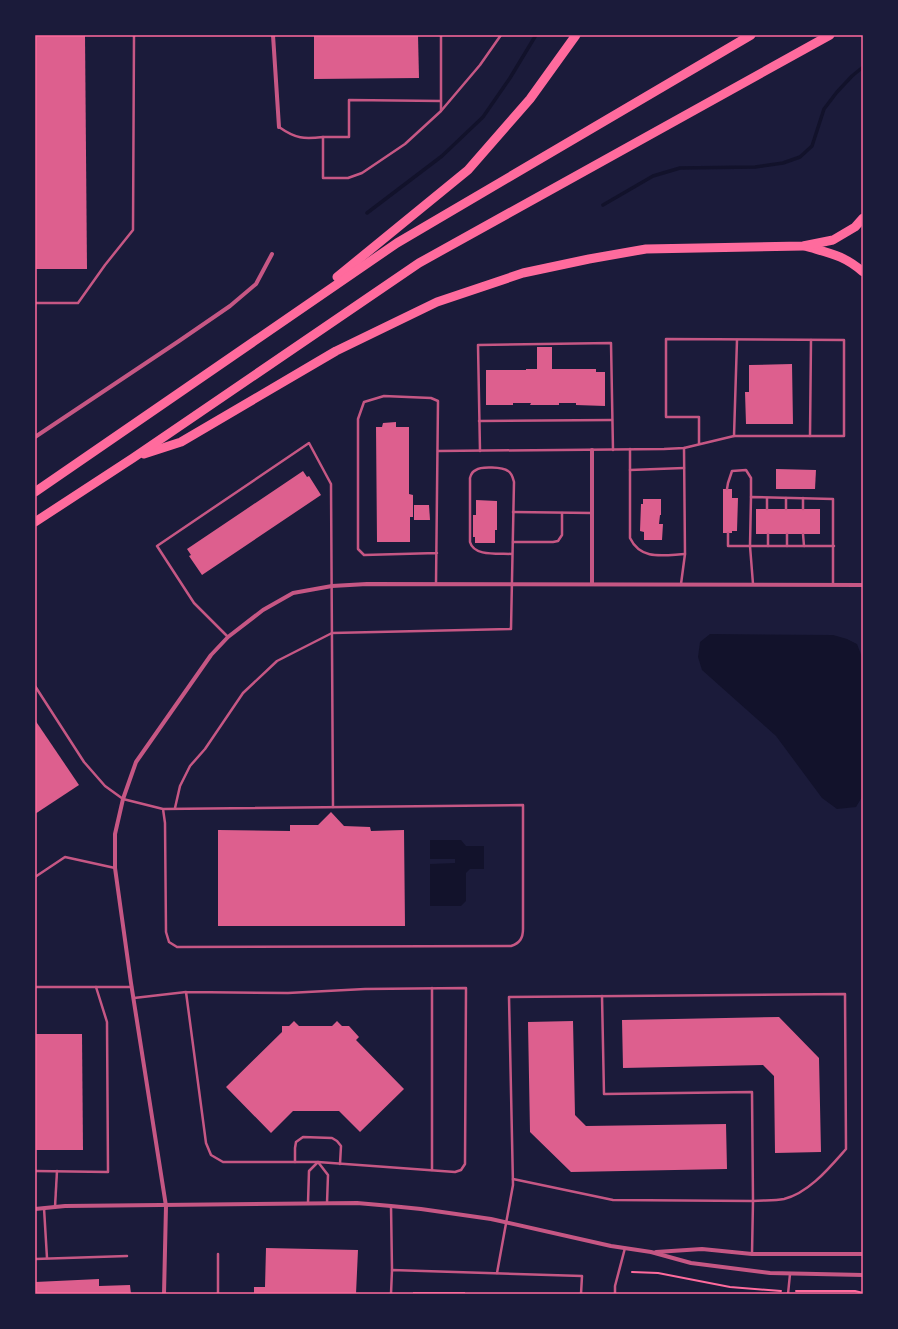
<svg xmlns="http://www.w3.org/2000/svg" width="898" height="1329" font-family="'Noto Sans',sans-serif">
<rect width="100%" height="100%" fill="#1b1b3a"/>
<g fill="#12122b">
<polygon points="710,634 833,635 847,639 857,644 862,657 863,790 862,797 856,807 837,809 822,798 776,736 702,670 698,657 700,642"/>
<polygon points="430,840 461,840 466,846 484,846 484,869 470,869 466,873 466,901 461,906 430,906 430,864 455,863 455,859 430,859"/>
</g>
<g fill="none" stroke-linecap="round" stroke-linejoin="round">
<g stroke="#12122b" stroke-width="3.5">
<polyline points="603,205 653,176 680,168 755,167 783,163 800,157 812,146 824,109 837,92 852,76 863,67"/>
<polyline points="367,213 442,156 483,117 510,78 536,35"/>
</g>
</g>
<g fill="#dd5f8e">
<polygon points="35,35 85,35 87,269 35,269"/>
<polygon points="314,35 418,35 419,78 314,79"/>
<polygon points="537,347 552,347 552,369 596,369 596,372 605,372 605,406 576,405 576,403 559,403 559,405 530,405 531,403 513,403 513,405 486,405 486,370 526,370 526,369 537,369"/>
<polygon points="792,364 793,424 746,424 745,392 749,392 749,365"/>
<polygon points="396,422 396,427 409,427 409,494 413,495 413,517 410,517 410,542 377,542 376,427 382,427 383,423"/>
<polygon points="776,469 816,470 815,489 776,489"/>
<polygon points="303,471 307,477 309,476 321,495 202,575 189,556 191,555 187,549"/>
<polygon points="723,489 732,489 732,498 738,498 737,531 732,531 732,533 723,533"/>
<polygon points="643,499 661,499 661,515 660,515 659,524 663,524 662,540 644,540 644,532 640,531 641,504 643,504"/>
<polygon points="476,500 497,501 497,530 495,530 495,543 475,543 475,537 473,537 473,515 476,515"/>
<polygon points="414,505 429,505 430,520 414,520"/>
<rect x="756" y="509" width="64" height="25"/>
<polygon points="35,720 79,785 35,814"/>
<polygon points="331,812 344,826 370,827 371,831 404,830 405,926 218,926 218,830 290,831 290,825 318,825"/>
<polygon points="779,1017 819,1058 821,1152 775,1153 774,1076 763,1065 623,1068 622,1020"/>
<polygon points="294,1021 299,1026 332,1026 337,1021 342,1026 349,1026 359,1037 356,1040 404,1089 360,1132 339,1111 293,1111 271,1133 226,1087 282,1032 282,1026 289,1026"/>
<polygon points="573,1021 575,1115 586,1126 726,1124 727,1169 571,1172 530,1132 528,1022"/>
<polygon points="35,1034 82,1034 83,1150 35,1150"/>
<polygon points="266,1248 358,1250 356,1294 254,1294 254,1287 265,1287"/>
<polygon points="99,1279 99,1286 130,1285 131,1294 35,1294 35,1282"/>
<rect x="413" y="1292" width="52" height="2"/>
</g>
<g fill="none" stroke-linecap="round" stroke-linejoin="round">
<g stroke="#ff6b9d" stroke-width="2">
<polyline points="632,1272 658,1273 730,1287 781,1291"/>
<polyline points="796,1291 855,1291 863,1293"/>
</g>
<g stroke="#c65784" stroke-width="2.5">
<polyline points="441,35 441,110"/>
<path d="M 279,127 C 296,139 304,139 323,137 L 323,178 L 348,178 L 362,173 L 405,144 L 441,111 L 480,65 L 501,35"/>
<polyline points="323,137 349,137 349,100 441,101"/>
<polyline points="35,303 78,303 105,265 133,230 134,35"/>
<polyline points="479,421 612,420"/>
<polyline points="734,436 737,340"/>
<polyline points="810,436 811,340"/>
<path d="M 630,449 L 630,538 C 641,561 664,555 685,554"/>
<polyline points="438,451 664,449 684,448 734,436 844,436 844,340 666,339 666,417 699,417 699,444"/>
<polyline points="480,451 478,345 611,343 613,450"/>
<polyline points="630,470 684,468"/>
<polyline points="727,489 728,483 732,471 746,470 751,478 751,497"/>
<polyline points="767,498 767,509"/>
<polyline points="786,498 786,509"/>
<polyline points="803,509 803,498"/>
<polyline points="513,512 592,513"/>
<polyline points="728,533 728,546 834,546"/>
<polyline points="768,534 768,546"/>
<polyline points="787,534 787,546"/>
<polyline points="803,534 804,546"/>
<polyline points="513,542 553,542 558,541 562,535 562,513"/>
<polyline points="436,584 438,401 431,398 384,396 364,402 358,419 358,549 364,555 437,553"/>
<polyline points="681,584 685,554 684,448"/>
<polyline points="753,584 750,546 751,497 833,499 833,584"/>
<polyline points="228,637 194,603 157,546 309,443 331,484 333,807"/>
<path d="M 35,686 L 84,762 L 105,786 L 123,799 L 163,809 L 523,805 L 523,929 C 523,938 520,943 511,946 L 177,947 L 169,942 L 166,932 L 165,823 L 163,809"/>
<path d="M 175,808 L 180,786 L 190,766 L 205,749 L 243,693 L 277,661 L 332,633 L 511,629 L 514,482 C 513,478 512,473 508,471 C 503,467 481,466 476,470 C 473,471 471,474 470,478 L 470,542 C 474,557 499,553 512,554"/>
<polyline points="35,877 65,857 115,868"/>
<polyline points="35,987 132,987"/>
<polyline points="134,998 186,992 206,1143 211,1155 223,1162 318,1162 455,1172 461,1170 465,1164 466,988 365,989 288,993 186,992"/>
<polyline points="295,1162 295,1148 296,1142 303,1137 332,1138 337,1141 341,1146 340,1164"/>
<polyline points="432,1170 432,988"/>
<polyline points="35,1171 108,1172 107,1022 96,987"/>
<polyline points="513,1179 613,1200 753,1201 752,1092 604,1094 602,996"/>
<polyline points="308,1203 309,1171 318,1162 328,1175 327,1203"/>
<polyline points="391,1206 392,1270"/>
<polyline points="55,1207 57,1171"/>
<polyline points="44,1208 47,1258"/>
<polyline points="35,1259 127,1256"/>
<path d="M 497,1273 L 513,1185 L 509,997 L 845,994 L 846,1149 C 830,1167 809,1193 784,1199 C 774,1201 763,1200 753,1201 L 752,1254"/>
<polyline points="218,1294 218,1254"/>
<polyline points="391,1294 392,1270 582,1276 581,1294"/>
<polyline points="615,1294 615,1286 625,1248"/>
<polyline points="788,1294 790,1274"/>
</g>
<g stroke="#c65784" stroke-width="4">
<polyline points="273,35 279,127"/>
<polyline points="35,437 179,341 230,306 256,284 272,254"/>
<polyline points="592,450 592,584"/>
<polyline points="35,1209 65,1206 357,1203 391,1206 421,1209 491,1219 611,1246 651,1252 691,1263 770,1273 863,1275"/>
<polyline points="656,1252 702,1249 752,1254 863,1254"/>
<polyline points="164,1294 166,1206 131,983 115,868 115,834 123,799 136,762 211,655 228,637 263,610 293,593 332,586 367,584 863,585"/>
</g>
<g stroke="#ff6b9d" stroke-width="9">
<path d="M 805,246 C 828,253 844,255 863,272"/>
<polyline points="337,277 468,170 530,99 576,35"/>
<polyline points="144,454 181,442 336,351 437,302 523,273 589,259 646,249 803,246 833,240 855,227 863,218"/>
<polyline points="35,492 397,243 751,35"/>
<polyline points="35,522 133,458 419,263 830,35"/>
</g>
</g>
<rect width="898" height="1329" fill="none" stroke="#1b1b3a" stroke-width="72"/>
<rect x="36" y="36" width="826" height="1257" fill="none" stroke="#ff6b9d" stroke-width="1.5"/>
</svg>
